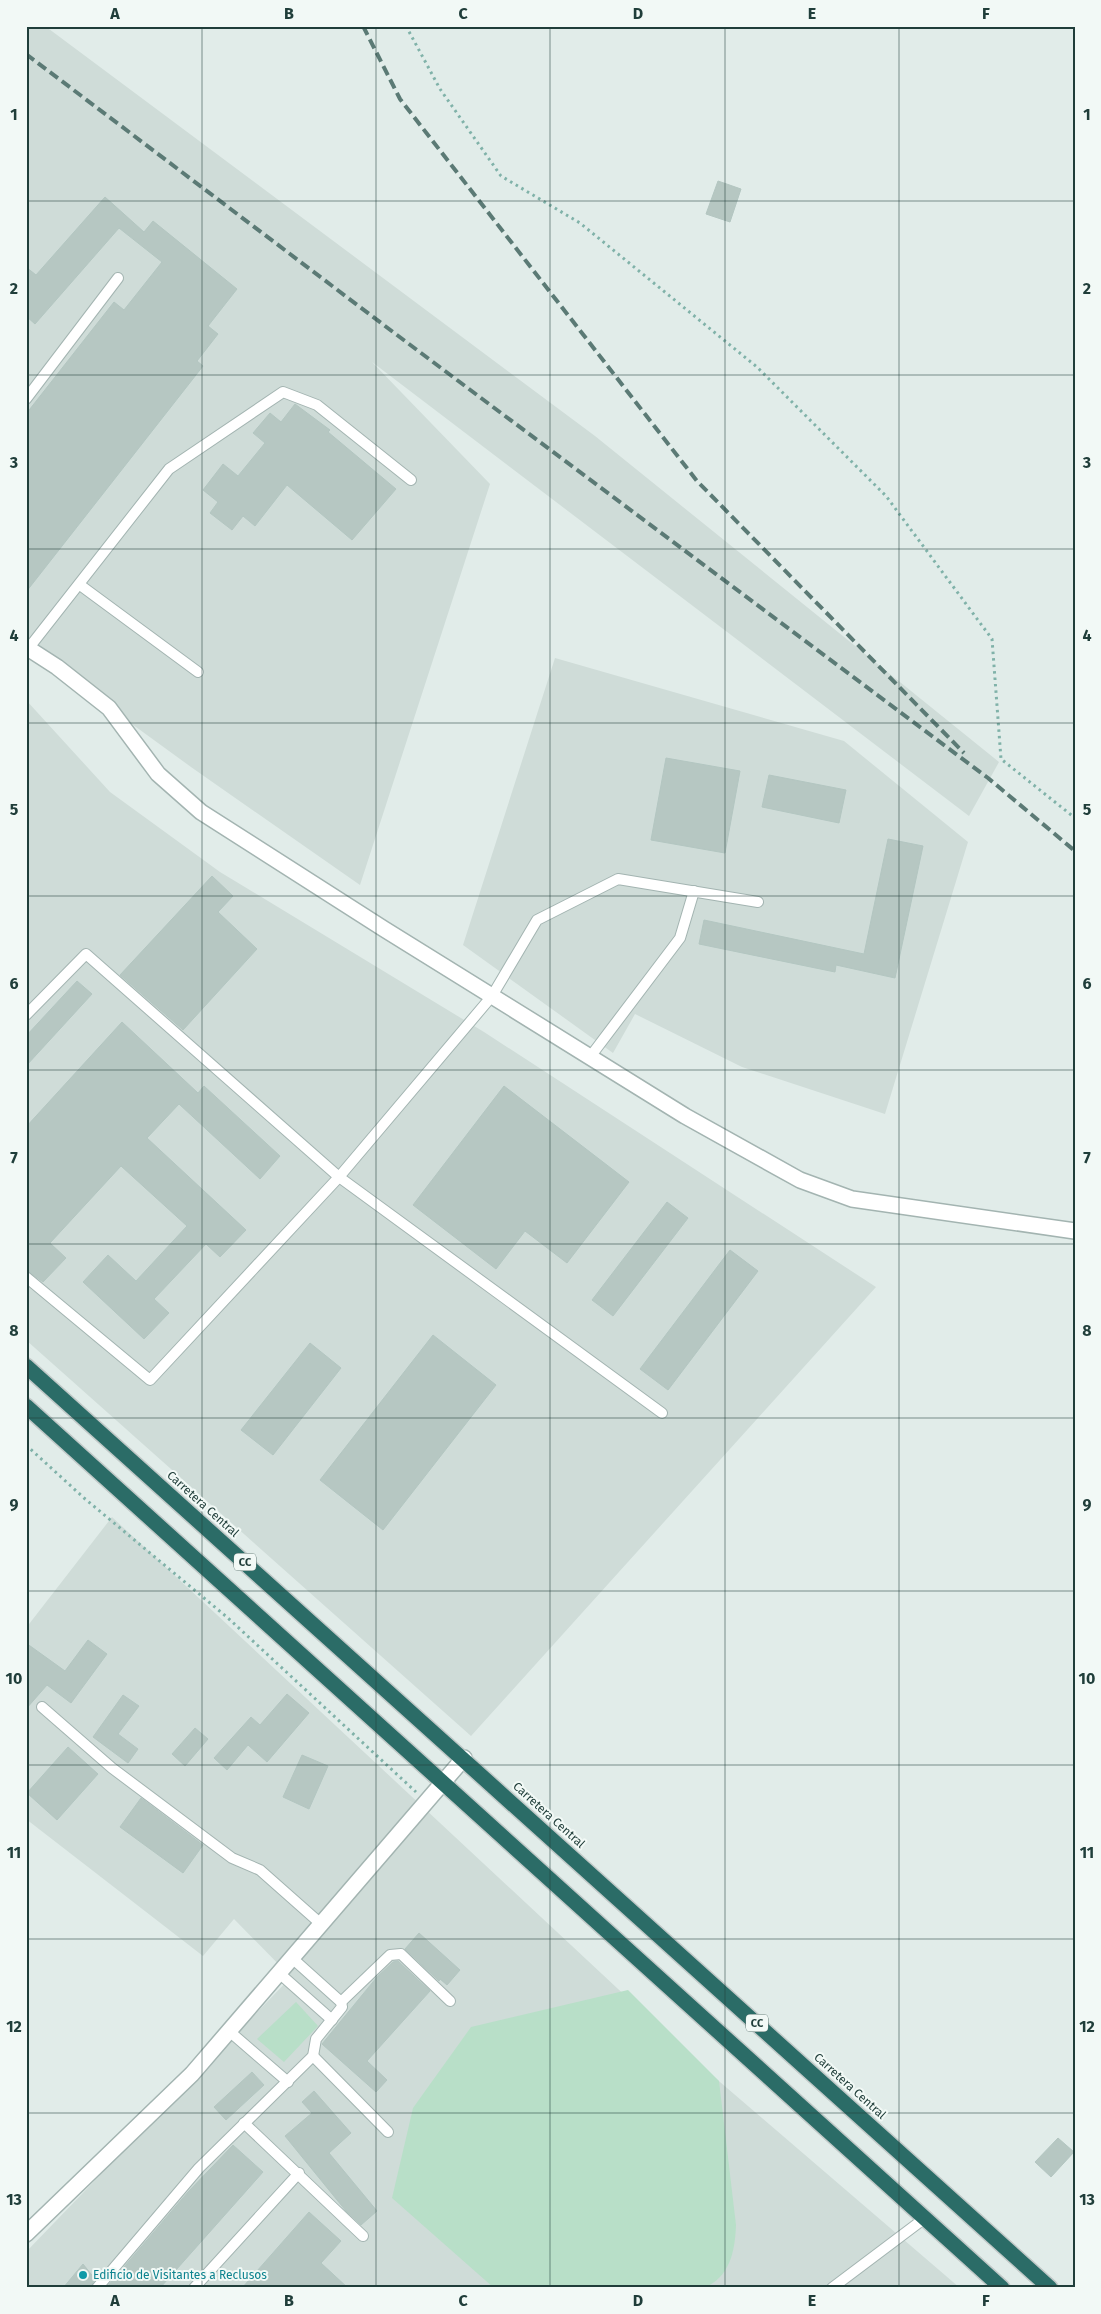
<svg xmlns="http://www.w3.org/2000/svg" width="1101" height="2314" font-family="'Fira Sans',sans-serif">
<rect width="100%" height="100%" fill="#e1ece9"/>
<g fill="#cfdcd8">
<polygon points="26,26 45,26 595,436 999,762 969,816 372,362 490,484 360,885 191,767 26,647"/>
<polygon points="555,658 844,741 968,842 885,1114 742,1067 635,1014 613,1053 463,945"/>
<polygon points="26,700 110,792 220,872 484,1032 876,1287 471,1736 26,1340"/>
<polygon points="112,1517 692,2058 960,2288 26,2288 26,2252 291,1977 234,1919 203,1956 26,1819 26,1628"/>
</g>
<g fill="#b8dfc8">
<path d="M 628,1990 L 719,2081 L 736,2225 C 735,2251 730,2278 703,2288 L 494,2288 L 392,2198 L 413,2108 L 471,2027 Z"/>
<polygon points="296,2002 318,2026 284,2062 257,2039"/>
</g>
<g fill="#b6c7c2" stroke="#b3c6c1">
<polygon points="718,181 741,189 730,222 706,214"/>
<polygon points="105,197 144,232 153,221 237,289 208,326 218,334 197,361 203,366 26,592 26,414 114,302 124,310 162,262 119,228 35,324 26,316 26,267 36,275"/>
<polygon points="295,404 330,430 328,432 396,489 352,540 287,485 255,526 243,516 232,530 210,513 218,502 203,490 223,464 238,476 265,443 253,433 270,413 281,422"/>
<polygon points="666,758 740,771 725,853 651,840"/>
<polygon points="769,775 846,790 839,823 762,807"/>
<polygon points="888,839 923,846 895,978 836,965 835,972 699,944 704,920 864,954"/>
<polygon points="212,876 233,896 218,912 257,949 183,1030 120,975"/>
<polygon points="77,981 92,994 26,1066 26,1036"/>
<polygon points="122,1022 198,1093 204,1086 280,1156 260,1179 179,1104 147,1138 246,1230 220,1257 206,1244 154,1299 169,1313 144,1339 83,1282 108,1255 136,1281 187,1226 121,1166 50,1243 66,1258 43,1282 26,1270 26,1127"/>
<polygon points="504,1086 629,1182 567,1263 525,1231 496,1269 413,1205"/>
<polygon points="667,1202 688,1218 613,1316 592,1300"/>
<polygon points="730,1250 758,1271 668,1390 640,1369"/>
<polygon points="433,1335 496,1385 383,1530 320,1480"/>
<polygon points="310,1343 341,1368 273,1455 241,1430"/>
<polygon points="88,1640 107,1654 71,1703 47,1685 26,1709 26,1643 65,1671"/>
<polygon points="287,1694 309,1713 267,1762 248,1745 227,1770 214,1758 251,1717 260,1725"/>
<polygon points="123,1695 139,1706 118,1734 138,1749 128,1763 93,1737"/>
<polygon points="195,1728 208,1739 185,1766 172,1754"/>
<polygon points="68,1747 98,1774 57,1820 27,1793"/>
<polygon points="302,1755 328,1766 309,1809 283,1797"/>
<polygon points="141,1798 203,1845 183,1873 120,1827"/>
<polygon points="419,1933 460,1970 447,1985 440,1979 439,1981 405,1949"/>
<polygon points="398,1961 430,1991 367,2061 387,2080 376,2092 322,2044 377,1977 393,1962"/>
<polygon points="252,2072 264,2085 226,2120 214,2107"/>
<polygon points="314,2091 351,2133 329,2153 377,2211 361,2225 346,2211 285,2136 312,2113 302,2102"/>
<polygon points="1058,2138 1074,2152 1051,2177 1035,2162"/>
<polygon points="233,2145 263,2172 160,2288 106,2288 188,2192"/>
<polygon points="309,2212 341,2241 321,2263 348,2288 242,2288"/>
<polygon points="83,2264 95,2279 90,2288 63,2288"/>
</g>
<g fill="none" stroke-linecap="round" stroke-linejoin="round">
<defs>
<g id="lane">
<polyline points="26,399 118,278"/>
<polyline points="80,585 198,672"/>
<polyline points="28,649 169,469 283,392 317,405 411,480"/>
<polyline points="26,1015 86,954 339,1177 662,1413"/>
<polyline points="590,1057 680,938 694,891"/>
<polyline points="26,1277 150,1380 339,1177 492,996 537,920 618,879 758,902"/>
<polyline points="42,1707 112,1768 232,1858 260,1870 321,1924"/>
<polyline points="279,1973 332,2020"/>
<polyline points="341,2002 390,1955 401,1954 450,2001"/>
<polyline points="229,2031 288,2082"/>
<polyline points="313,2056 388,2132"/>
<polyline points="244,2123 363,2236"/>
<polyline points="97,2288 199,2168 313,2056 316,2039 342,2007 341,2002 292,1958"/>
<polyline points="194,2288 299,2173"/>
<polyline points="832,2288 925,2218"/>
</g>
<g id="street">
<polyline points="26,647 57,667 109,708 158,774 201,812 384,929 685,1116 800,1180 852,1199 1075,1231"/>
<polyline points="26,2234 192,2074 464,1758"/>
</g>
<g id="highway">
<polyline points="26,1366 1050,2288"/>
<polyline points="26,1406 1002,2288"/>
</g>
</defs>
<use href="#lane" stroke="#a3b4b1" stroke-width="12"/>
<use href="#street" stroke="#a3b4b1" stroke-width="18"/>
<use href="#highway" stroke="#c1c9c8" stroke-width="18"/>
<g stroke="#80b2a9" stroke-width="3" stroke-dasharray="2.5 4" stroke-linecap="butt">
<polyline points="406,26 440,89 501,176 580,223 757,367 886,496 992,639 1001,759 1075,818"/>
<polyline points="26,1445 84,1498 228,1618 416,1792"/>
</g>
<use href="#lane" stroke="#fff" stroke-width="10"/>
<use href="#street" stroke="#fff" stroke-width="15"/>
<use href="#highway" stroke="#2b6c67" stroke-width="15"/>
<g stroke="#5b7a75" stroke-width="4" stroke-dasharray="10 5" stroke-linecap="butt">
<polyline points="363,26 400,99 697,481 964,753"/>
<polyline points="26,54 389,329 988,778 1075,851"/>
</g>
</g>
<path fill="none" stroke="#203e3a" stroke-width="1" stroke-opacity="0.55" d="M 202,26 L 202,2288M 376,26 L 376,2288M 550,26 L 550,2288M 725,26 L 725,2288M 899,26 L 899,2288M 26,201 L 1075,201M 26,375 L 1075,375M 26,549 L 1075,549M 26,723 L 1075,723M 26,896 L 1075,896M 26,1070 L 1075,1070M 26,1244 L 1075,1244M 26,1418 L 1075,1418M 26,1591 L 1075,1591M 26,1765 L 1075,1765M 26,1939 L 1075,1939M 26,2113 L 1075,2113"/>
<circle fill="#0f9aa8" stroke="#f2f9f6" stroke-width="2" cx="83" cy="2275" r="5"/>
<g text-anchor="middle" stroke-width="4" stroke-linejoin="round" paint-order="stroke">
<g fill="#f2f9f6" stroke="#5f7672" stroke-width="1">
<rect x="234" y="1553.5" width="22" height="17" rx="4"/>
<rect x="746" y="2014.5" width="22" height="17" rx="4"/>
</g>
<g font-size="11" font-weight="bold" fill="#203e3a">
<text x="245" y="1566">CC</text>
<text x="757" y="2027">CC</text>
</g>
<g font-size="12" fill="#203e3a" stroke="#f2f9f6">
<text transform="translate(203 1504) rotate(42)" y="4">Carretera Central</text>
<text transform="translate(549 1815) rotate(42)" y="4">Carretera Central</text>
<text transform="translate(850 2086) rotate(42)" y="4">Carretera Central</text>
</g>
<g font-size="12" fill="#0d838f" stroke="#f2f9f6" text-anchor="start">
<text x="93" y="2279">Edificio de Visitantes a Reclusos</text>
</g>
</g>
<rect width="1101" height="2314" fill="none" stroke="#f2f9f6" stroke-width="55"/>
<rect x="28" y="28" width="1046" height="2258" fill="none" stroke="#203e3a" stroke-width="2"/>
<g font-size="16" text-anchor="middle" font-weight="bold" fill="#203e3a">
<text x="115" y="19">A</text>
<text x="289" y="19">B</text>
<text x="463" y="19">C</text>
<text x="638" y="19">D</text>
<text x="812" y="19">E</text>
<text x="986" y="19">F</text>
<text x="14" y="120">1</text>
<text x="1087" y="120">1</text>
<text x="14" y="294">2</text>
<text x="1087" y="294">2</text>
<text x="14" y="468">3</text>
<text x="1087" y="468">3</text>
<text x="14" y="641">4</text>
<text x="1087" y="641">4</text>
<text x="14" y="815">5</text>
<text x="1087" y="815">5</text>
<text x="14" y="989">6</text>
<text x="1087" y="989">6</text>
<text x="14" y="1163">7</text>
<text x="1087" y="1163">7</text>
<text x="14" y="1336">8</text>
<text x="1087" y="1336">8</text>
<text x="14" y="1510">9</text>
<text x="1087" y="1510">9</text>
<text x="14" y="1684">10</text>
<text x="1087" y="1684">10</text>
<text x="14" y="1858">11</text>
<text x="1087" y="1858">11</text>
<text x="14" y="2032">12</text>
<text x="1087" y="2032">12</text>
<text x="14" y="2205">13</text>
<text x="1087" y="2205">13</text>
<text x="115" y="2306">A</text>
<text x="289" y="2306">B</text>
<text x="463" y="2306">C</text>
<text x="638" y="2306">D</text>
<text x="812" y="2306">E</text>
<text x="986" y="2306">F</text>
</g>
</svg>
